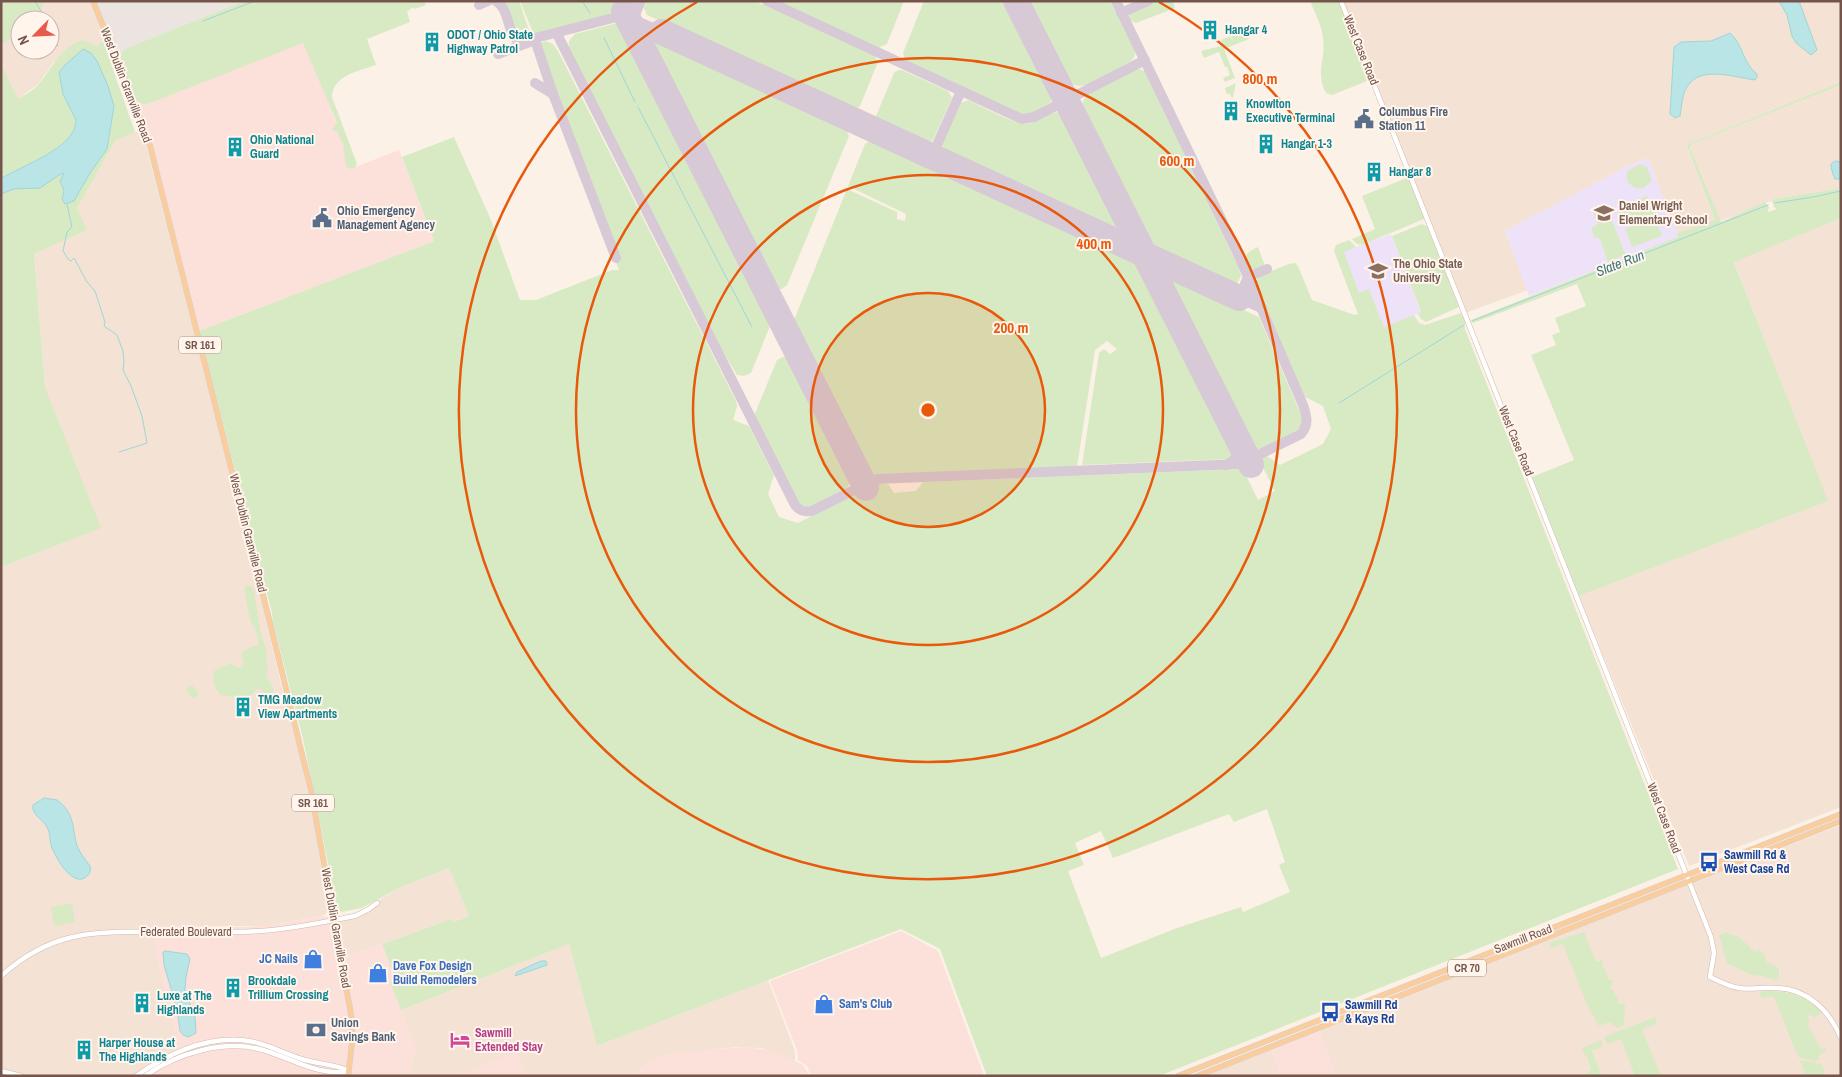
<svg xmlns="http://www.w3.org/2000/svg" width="1842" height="1077" font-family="'Archivo Narrow',sans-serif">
<rect width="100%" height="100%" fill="#fcf1e6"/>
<g fill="#f4e2d4" fill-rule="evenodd">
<path d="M 44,1 L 92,1 L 108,39 L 97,46 L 53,63 L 38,84 L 18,99 L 1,64 L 1,45 L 10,39 L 12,25 L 16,20 L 22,16 L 35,17 L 39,15 ZM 20,20 L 50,20 L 50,50 L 20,50 Z"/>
<polygon points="1339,1 1841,1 1841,82 1688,144 1687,147 1715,220 1677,233 1648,158 1628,166 1505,231 1528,290 1465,313"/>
<polygon points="1841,85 1841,188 1773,199 1772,201 1762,204 1749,210 1720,221 1690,148 1692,144"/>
<polygon points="142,129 259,589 282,689 300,757 314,822 328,909 326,914 322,916 264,926 151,926 180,1057 145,1076 1,1076 1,567 100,528 45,387 34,254 86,230 77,208 115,141"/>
<polygon points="1841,218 1841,807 1689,866 1579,596 1827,501 1734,261"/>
<polygon points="1841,825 1841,1076 1602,1076 1592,1051 1601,1040 1586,1056 1591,1070 1587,1072 1588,1076 1336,1076 1319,1030"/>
<polygon points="449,868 469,916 452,922 451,919 351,955 341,957 334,919 354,915 401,887"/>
<polygon points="569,944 597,1046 768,980 795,1051 795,1061 762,1048 736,1047 666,1055 650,1061 632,1076 526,1076 517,1053 457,1076 409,1076 413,1054 401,1010"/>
<polygon points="1271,1049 1281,1076 1204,1076"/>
</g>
<g fill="#fce0da">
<polygon points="303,42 320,79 353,168 399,150 434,241 199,331 151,142 136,101 139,103 148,104"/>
<polygon points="323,916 334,919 341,957 351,955 382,944 395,980 391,982 418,1052 413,1054 409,1076 145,1076 180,1057 150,926 247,927 277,924"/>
<polygon points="901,931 938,951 984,1076 811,1076 807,1066 798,1060 797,1050 770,981"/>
<polygon points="1319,1030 1336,1076 1281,1076 1271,1049"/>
<polygon points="746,1047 770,1050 795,1061 803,1065 809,1076 632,1076 650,1061 666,1055 692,1051"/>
<polygon points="517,1052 526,1076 457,1076"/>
</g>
<polygon fill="#ece4e0" points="92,1 244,1 127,48 121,54 114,55"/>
<g fill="#eee2f9">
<polygon points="1648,158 1679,237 1529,296 1505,231 1628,166"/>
<polygon points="1391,234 1421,313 1384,327 1369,289 1359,293 1343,252"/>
</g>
<g fill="#d8eac4" fill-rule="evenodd">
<path d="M 1,1 L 44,2 L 39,15 C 34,17 31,16 26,16 C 13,16 11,28 10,39 L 1,45 Z"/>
<path d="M 244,1 L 424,1 L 426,5 L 414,9 L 413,7 L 407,12 L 410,22 L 367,39 L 376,65 C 359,71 333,75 332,97 L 357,164 L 355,168 L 351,169 L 347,167 C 344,159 344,150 343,143 L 342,143 L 337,132 L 332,129 L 337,123 L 303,43 L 148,104 L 142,104 L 136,101 L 120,60 L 122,52 L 127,48 Z"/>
<polygon points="503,1 519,1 531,36 524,37 518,35"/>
<path d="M 520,1 L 636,1 C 630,15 552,31 534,35 Z"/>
<polygon points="647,1 755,1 875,56 878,62 860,106 853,110 647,15 644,8"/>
<polygon points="776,1 904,1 887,44 878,48"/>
<polygon points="924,1 1004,1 1053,95 1051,102 1032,113 1022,114 905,60 903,53"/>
<path d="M 1025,1 L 1110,1 L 1135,50 L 1135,56 L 1130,62 L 1086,85 C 1077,87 1073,85 1065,80 Z"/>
<polygon points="1154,1 1173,1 1175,8 1136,23 1130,20 1129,15 1131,11"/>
<path d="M 1310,1 L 1339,1 L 1369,77 L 1367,81 L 1332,95 L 1326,93 C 1315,71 1326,60 1323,39 C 1322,26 1315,13 1310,1 Z"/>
<polygon points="617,23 621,25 770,318 770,326 751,373 744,376 737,375 720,347 569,49 569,41 575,34"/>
<polygon points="1244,30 1249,39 1224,49 1235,78 1225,82 1223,78 1230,75 1227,67 1225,67 1219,52 1204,58 1201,51 1221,46 1223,47 1221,40 1230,36 1233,41 1231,35"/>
<path d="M 83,40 L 97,46 L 103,41 L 135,132 L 115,141 L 77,208 L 87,230 L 34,254 L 45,387 L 101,528 L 1,567 L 1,64 L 18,99 C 25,95 32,91 38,85 C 51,70 62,45 83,40 Z"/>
<polygon points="656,40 844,125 849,136 787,285 782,289 776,289 773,284 651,42"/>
<path d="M 546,41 L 553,44 L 558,51 L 736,401 L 737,406 L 733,420 L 749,426 L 774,475 L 768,494 L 779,517 L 798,523 L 874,484 L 888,484 L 894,493 L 916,491 L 923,482 L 1243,469 L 1258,500 L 1275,491 L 1259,460 L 1267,456 L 1280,465 L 1323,444 L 1331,429 L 1323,406 L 1303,396 L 1255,284 L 1259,276 L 1289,264 L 1295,263 L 1298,266 L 1312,300 L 1355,315 L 1358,314 L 1334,251 L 1336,245 L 1349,240 L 1356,247 L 1344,252 L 1359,293 L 1369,289 L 1384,327 L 1414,315 L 1419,323 L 1425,325 L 1461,313 L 1465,321 L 1465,329 L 1678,869 L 1159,1076 L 987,1076 L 940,949 L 901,929 L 597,1046 L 569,944 L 401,1010 L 390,982 L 395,979 L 382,944 L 451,919 L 453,922 L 469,916 L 449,868 L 401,887 L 362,908 L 341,912 L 337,908 L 303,739 L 273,622 L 272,613 L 199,331 L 434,241 L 402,157 L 454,137 L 491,220 L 520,300 L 536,300 L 612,270 L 619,270 L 537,49 L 538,44 ZM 1267,809 L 1285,862 L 1279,865 L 1290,892 L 1243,912 L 1241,907 L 1177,928 L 1101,958 L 1068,871 L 1084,865 L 1075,843 L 1101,831 L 1113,858 L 1229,814 L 1234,822 Z"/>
<polygon points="1140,69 1145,72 1238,266 1241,276 1237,283 1228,284 1154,250 1149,245 1081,111 1083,101 1087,95 1133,71"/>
<polygon points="898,70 902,70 948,91 952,98 933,140 929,143 924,144 880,124 876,116 894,73"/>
<polygon points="1841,82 1841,85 1692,144 1690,148 1721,222 1765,202 1769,207 1768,212 1777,209 1774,207 1772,201 1773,199 1841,188 1841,218 1734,262 1828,501 1579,596 1532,477 1574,460 1531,355 1556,345 1552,335 1560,332 1555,318 1586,306 1577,284 1473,323 1471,320 1678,237 1677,233 1715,220 1687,146 1688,144"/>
<polygon points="1236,83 1233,97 1232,98 1230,94 1227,94 1225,88"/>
<path d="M 968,100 C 981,106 1014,124 1026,124 C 1039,123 1049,109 1062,113 L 1121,228 L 1114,231 L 944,152 L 942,144 L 961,103 Z"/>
<polygon points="872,139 1136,260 1233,450 1230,459 1082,465 1099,353 1104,349 1110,354 1117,349 1107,341 1095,350 1077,467 876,475 866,469 795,327 794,320 847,189 897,212 897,219 905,221 906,214 848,186 865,144"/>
<polygon points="1640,164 1647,167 1652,181 1643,188 1635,188 1627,182 1627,171"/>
<polygon points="1409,177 1425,217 1424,219 1362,245 1357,244 1352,239 1375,229 1362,196"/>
<polygon points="1647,196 1654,214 1624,226 1617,207"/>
<polygon points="1606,205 1625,253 1624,255 1608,262 1600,239 1592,236 1594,235 1591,228 1598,224 1592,209"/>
<polygon points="1655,217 1662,236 1632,247 1625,229"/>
<polygon points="1422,224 1428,227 1459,307 1426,322 1421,319 1418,314 1421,312 1392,236"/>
<path d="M 1258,247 L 1265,266 L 1257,269 L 1252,269 L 1246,263 C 1244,253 1250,251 1258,247 Z"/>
<polygon points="1172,278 1259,317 1302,417 1301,428 1260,450 1252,447 1168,281"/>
<polygon points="783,357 789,358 851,480 848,487 809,508 799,503 754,416 777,360"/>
<path d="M 247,585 L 251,586 L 254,590 L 260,630 L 267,653 L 266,662 L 268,669 L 266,676 L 274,689 L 272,694 L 268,696 L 265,695 L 261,689 L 257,689 L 247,699 L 221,695 C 215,689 211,680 214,671 L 231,663 L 238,668 L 242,667 L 244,663 L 241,653 L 251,647 L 259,645 L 256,630 L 250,620 L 244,589 Z"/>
<polygon points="192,685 199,694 193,699 186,689"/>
<polygon points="72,903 75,922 54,926 51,907"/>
<polygon points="1584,932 1596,962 1602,960 1603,964 1601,965 1603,968 1605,968 1608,980 1612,980 1613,984 1610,986 1618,999 1618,1004 1625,1003 1624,1025 1618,1028 1609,1022 1599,1026 1588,1007 1563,944 1551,948 1549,943"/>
<polygon points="1727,932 1730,935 1738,936 1755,952 1758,949 1764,954 1767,962 1779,968 1779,979 1774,980 1763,976 1752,975 1727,963 1719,935"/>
<path d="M 1769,991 C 1790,992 1806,995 1821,1011 L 1819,1015 L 1814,1017 L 1807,1014 L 1809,1021 L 1808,1026 L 1821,1049 L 1825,1048 L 1827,1050 L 1819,1055 L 1818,1060 L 1816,1061 L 1798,1057 L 1774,997 L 1761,998 L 1760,992 Z"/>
<polygon points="1655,1017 1657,1023 1642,1030 1661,1076 1635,1076 1621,1039 1607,1044 1604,1037"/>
<polygon points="1601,1040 1602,1047 1592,1051 1602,1076 1588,1076 1587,1072 1591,1070 1586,1056 1582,1051 1583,1048"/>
<polygon points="1800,1060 1822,1064 1825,1073 1822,1076 1798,1076 1805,1073"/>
</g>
<g fill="#bae5e6" stroke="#a0d5d7">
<polygon points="1779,1 1799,1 1817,50 1811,55 1796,43 1792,36 1787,15"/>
<path d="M 1730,33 C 1743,44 1743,64 1757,74 L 1757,77 L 1755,80 C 1732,77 1695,63 1684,93 C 1682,100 1681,109 1680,116 L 1675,118 L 1670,114 L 1674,47 L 1681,42 L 1711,41 Z"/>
<path d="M 83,49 L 91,53 L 97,61 L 108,86 L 114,106 L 107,149 L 90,173 L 74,201 L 65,204 L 62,199 L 64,191 L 60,181 L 64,173 L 59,175 L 40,188 L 14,189 L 1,194 L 1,179 C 21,165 76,149 76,120 L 63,94 L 59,72 L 65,65 Z"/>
<path d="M 1835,161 L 1841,162 L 1841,179 L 1835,179 C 1833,175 1831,169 1831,164 Z"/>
<path d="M 44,798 L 57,800 C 74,813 72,824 76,842 C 78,851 85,859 90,866 C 91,871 90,874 86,877 C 73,887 57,860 53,850 C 49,843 51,834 47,827 C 43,819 31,815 33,805 Z"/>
<polygon points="165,951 187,954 190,959 186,977 185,990 195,1017 196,1033 188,1037 183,1035 180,1031 177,1009 164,965 163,952"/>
<polygon points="541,961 546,961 547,965 515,976 517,972"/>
</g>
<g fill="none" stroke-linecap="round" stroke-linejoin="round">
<g stroke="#a0d5d7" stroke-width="1">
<polyline points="35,1 46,20"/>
<polyline points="582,1 590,13"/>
<polyline points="203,21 255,1"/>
<polyline points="50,38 58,46"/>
<polyline points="604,38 635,102"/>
<polyline points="638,107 752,327"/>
<polyline points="1775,203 1813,197 1841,191"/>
<polyline points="67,204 72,227 67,232 63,251 68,259 71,261 74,258 87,282 95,291 105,322 104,326 117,335 123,351 124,362 123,370 131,386 142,416 147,443 119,452"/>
<polyline points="1472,321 1768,205"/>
<polyline points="1339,403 1464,325"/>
</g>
<g stroke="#d7cad6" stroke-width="10">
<path d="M 496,1 C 511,10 506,35 520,42 L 636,12"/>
<polyline points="767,1 1022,119 1034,117 1145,60"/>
<polyline points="479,5 488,1"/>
<polyline points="1121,13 1148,1"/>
<polyline points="626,16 662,32"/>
<polyline points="633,19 641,1"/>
<path d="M 557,34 L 795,505 C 800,511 804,512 812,511 L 876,479 L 1240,464 L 1301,434 C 1309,424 1307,417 1303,405 L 1238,254 L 1116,1"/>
<polyline points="498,54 535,40 553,94 616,258"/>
<polyline points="535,83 553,94"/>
<polyline points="932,156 961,91"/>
<polyline points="1261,308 1239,298 1248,277 1267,269"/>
<polyline points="1226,465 1233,461 1242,448"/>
</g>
<g stroke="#d7cad6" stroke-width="26">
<polyline points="1016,1 1251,465"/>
<polyline points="624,11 866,488"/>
<polyline points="662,32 1239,298"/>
</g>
<defs>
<g id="secondary">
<path d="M 1341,1 L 1711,937 L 1714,953 L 1710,977 C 1719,981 1729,987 1739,988 C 1751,990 1762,987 1774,988 C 1807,988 1829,1010 1841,1038"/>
<path d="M 1,976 C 49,933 89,931 150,932 C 187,932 224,933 261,931 C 292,929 324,922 355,916 L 369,909 L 377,903"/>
<polyline points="1,1071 21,1076"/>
<path d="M 136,1076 C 169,1053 212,1033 254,1042 C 272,1046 287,1055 305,1060 C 319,1064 335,1064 349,1071"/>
<path d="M 145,1076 C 177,1053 225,1039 263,1050 C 291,1058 319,1077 349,1071"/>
</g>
<g id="primary">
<polyline points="93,1 134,102 150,146 270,623 311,791 352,1020 352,1043 348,1076"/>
<polyline points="1178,1076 1841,814"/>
<polyline points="1197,1076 1841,821"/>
</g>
</defs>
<use href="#secondary" stroke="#d3b9ac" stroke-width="5.5"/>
<use href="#primary" stroke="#d8cfcd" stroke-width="6"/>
<use href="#secondary" stroke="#fff" stroke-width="4.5"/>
<use href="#primary" stroke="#facd9f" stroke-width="5"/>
</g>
<circle cx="928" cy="410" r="117" fill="#e8590c" fill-opacity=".12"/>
<g fill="none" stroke="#e8590c" stroke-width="2.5">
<circle cx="928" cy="410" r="117"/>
<circle cx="928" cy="410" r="235"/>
<circle cx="928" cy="410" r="352"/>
<path d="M1159 2A469 469 0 1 1 697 2"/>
</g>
<defs>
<symbol id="building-bare" viewBox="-9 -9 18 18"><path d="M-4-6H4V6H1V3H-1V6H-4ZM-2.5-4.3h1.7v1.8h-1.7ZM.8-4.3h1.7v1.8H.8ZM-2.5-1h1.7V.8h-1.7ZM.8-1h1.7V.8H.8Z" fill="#0f9aa8" stroke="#fff5ec" stroke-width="2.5" paint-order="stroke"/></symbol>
<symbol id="civic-bare" viewBox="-9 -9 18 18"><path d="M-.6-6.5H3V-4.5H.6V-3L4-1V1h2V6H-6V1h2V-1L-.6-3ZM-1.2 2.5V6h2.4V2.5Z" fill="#5c6f8a" stroke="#fff5ec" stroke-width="2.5" paint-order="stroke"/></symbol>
<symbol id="school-bare" viewBox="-9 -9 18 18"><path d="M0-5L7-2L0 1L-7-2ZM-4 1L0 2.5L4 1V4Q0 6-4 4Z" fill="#8d6e63" stroke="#fff5ec" stroke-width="2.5" paint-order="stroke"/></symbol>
<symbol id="university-bare" viewBox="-9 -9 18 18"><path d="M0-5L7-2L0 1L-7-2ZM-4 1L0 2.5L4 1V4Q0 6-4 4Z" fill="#8d6e63" stroke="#fff5ec" stroke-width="2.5" paint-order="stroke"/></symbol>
<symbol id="bus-bare" viewBox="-9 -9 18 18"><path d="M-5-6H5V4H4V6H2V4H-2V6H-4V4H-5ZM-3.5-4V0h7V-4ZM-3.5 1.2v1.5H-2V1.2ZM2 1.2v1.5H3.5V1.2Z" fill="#1a4fb4" stroke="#fff5ec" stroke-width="2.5" paint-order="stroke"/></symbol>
<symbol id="shop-bare" viewBox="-9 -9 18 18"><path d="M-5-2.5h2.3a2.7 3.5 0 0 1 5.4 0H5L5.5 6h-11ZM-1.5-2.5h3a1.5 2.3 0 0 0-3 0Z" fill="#3f7fe0" stroke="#fff5ec" stroke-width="2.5" paint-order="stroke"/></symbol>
<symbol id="bank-bare" viewBox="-9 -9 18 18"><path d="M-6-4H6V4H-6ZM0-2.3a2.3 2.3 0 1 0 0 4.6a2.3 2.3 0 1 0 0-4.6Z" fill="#5c6f8a" stroke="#fff5ec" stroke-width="2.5" paint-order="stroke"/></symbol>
<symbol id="hotel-bare" viewBox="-9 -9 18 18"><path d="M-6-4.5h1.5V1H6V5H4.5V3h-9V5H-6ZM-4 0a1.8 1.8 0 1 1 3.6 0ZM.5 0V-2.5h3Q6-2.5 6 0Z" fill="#d1479c" stroke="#fff5ec" stroke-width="2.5" paint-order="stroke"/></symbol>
</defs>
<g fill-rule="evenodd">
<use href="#building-bare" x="1196" y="16" width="28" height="28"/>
<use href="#building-bare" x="418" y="28" width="28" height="28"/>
<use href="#building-bare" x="1217" y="97" width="28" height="28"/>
<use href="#civic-bare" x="1350" y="105" width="28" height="28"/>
<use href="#building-bare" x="1252" y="130" width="28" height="28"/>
<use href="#building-bare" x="221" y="133" width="28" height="28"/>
<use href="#building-bare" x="1360" y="158" width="28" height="28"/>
<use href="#school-bare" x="1590" y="199" width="28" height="28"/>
<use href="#civic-bare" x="308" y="204" width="28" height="28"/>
<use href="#university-bare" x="1364" y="257" width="28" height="28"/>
<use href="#building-bare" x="229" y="693" width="28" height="28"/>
<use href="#bus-bare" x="1695" y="848" width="28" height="28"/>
<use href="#shop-bare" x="299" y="945" width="28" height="28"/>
<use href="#shop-bare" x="364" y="959" width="28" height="28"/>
<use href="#building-bare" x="219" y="974" width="28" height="28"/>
<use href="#building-bare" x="128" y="989" width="28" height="28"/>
<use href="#shop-bare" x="810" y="990" width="28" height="28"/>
<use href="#bus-bare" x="1316" y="998" width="28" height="28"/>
<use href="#bank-bare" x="302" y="1016" width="28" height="28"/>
<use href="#hotel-bare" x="446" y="1026" width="28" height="28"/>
<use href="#building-bare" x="70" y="1036" width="28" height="28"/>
</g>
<g text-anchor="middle" stroke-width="4" stroke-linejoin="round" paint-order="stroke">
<g fill="#fff5ec" stroke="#9e857b" stroke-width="1">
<rect x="179" y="336.5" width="42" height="17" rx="4"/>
<rect x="292" y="794.5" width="42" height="17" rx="4"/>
<rect x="1448" y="959.5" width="38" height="17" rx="4"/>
</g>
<g font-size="11" font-weight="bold" fill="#75554b">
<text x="200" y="349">SR 161</text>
<text x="313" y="807">SR 161</text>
<text x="1467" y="972">CR 70</text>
</g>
<g font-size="12" font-weight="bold" fill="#0d838f" stroke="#fff5ec" text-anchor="start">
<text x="1225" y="34">Hangar 4</text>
<text x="447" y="39">ODOT / Ohio State<tspan x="447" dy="14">Highway Patrol</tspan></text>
<text x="1246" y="108">Knowlton<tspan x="1246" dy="14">Executive Terminal</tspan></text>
<text x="250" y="144">Ohio National<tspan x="250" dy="14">Guard</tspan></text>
<text x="1281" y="148">Hangar 1-3</text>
<text x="1389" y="176">Hangar 8</text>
<text x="258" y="704">TMG Meadow<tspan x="258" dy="14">View Apartments</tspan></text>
<text x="248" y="985">Brookdale<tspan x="248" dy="14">Trillium Crossing</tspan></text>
<text x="157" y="1000">Luxe at The<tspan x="157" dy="14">Highlands</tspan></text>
<text x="99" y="1047">Harper House at<tspan x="99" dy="14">The Highlands</tspan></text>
</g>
<g font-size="12" fill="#75554b" stroke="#fff5ec">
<text transform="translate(1361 50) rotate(68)" y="4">West Case Road</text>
<text transform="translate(126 85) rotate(69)" y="4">West Dublin Granville Road</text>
<text transform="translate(1516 441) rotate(68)" y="4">West Case Road</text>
<text transform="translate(248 533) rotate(76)" y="4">West Dublin Granville Road</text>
<text transform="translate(1664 818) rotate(69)" y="4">West Case Road</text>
<text transform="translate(336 928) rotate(80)" y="4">West Dublin Granville Road</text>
<text x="186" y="936">Federated Boulevard</text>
<text transform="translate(1523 939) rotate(-21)" y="4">Sawmill Road</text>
</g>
<g font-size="12" font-weight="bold" fill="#4e5e75" stroke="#fff5ec" text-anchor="start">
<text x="1379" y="116">Columbus Fire<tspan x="1379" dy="14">Station 11</tspan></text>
<text x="337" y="215">Ohio Emergency<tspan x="337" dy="14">Management Agency</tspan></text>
<text x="331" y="1027">Union<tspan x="331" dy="14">Savings Bank</tspan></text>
</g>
<g font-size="12" font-weight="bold" fill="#785e54" stroke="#fff5ec" text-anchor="start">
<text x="1619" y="210">Daniel Wright<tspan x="1619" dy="14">Elementary School</tspan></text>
<text x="1393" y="268">The Ohio State<tspan x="1393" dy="14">University</tspan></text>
</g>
<g font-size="12" font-weight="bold" fill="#164399" stroke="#fff5ec" text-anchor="start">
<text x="1724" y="859">Sawmill Rd &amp;<tspan x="1724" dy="14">West Case Rd</tspan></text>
<text x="1345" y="1009">Sawmill Rd<tspan x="1345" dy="14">&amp; Kays Rd</tspan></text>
</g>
<g font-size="12" font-weight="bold" fill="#366cbe" stroke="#fff5ec" text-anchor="start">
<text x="298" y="963" text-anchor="end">JC Nails</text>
<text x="393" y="970">Dave Fox Design<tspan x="393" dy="14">Build Remodelers</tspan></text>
<text x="839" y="1008">Sam's Club</text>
</g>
<g font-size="12" font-weight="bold" fill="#b23c85" stroke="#fff5ec" text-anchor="start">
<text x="475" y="1037">Sawmill<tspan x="475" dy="14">Extended Stay</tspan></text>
</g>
<g font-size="14" font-style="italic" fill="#3e787b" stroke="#fff5ec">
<text transform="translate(1620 263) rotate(-21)" y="5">Slate Run</text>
</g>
</g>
<circle cx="928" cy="410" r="8" fill="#e8590c" stroke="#fff5ec" stroke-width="2.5"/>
<g font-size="15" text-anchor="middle" font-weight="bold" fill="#e8590c" stroke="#fff5ec" stroke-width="4" stroke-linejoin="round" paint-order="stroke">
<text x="1260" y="84">800 m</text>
<text x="1177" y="166">600 m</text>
<text x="1094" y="249">400 m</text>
<text x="1011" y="333">200 m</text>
</g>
<rect width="1842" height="1077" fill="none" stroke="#75554b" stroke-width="5"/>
<g transform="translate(35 35) rotate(246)"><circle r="24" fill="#fff5ec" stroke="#c8b5ac"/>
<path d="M0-4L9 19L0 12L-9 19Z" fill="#e55c4c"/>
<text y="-8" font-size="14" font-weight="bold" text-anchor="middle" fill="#75554b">N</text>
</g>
</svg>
